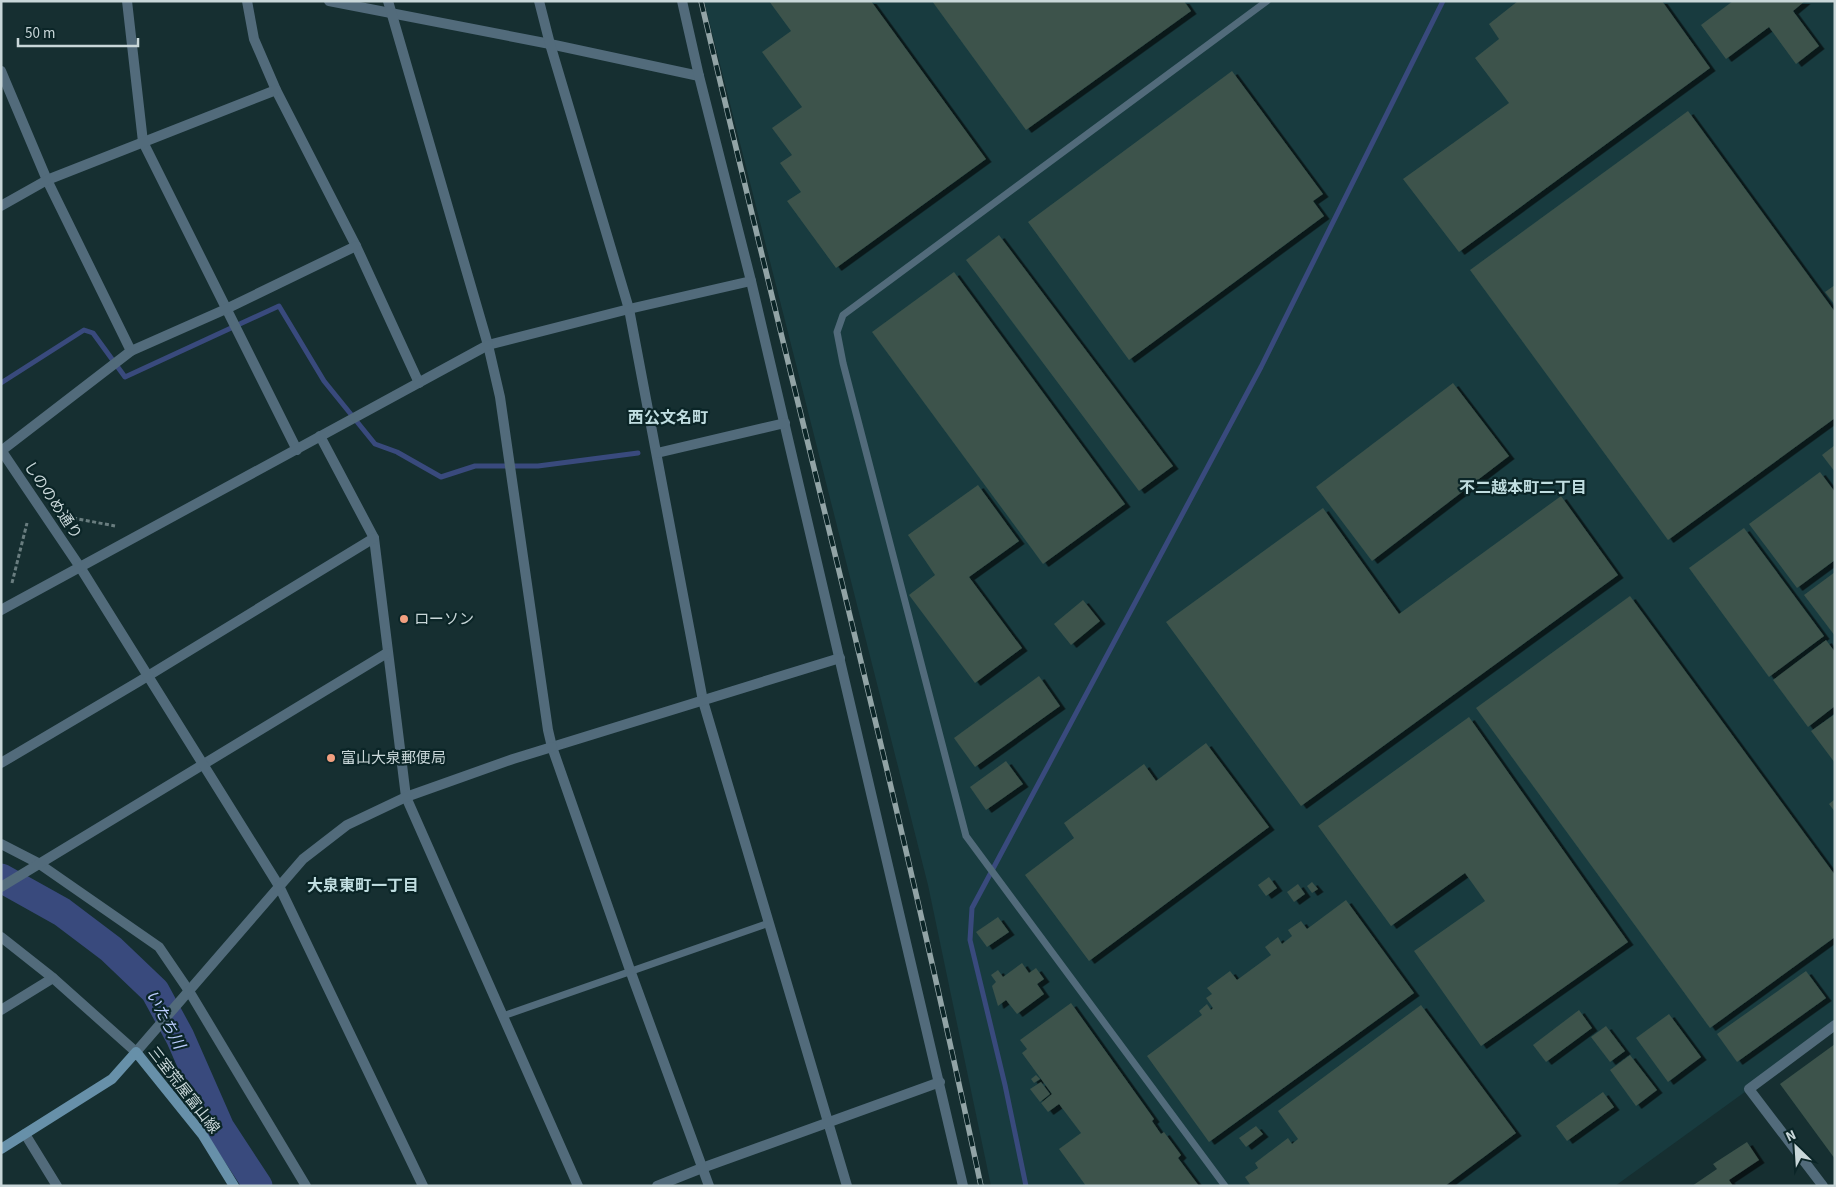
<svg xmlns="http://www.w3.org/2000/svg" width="1836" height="1187" font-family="'Source Sans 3','Noto Sans JP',sans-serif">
<defs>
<filter id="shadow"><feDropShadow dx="5.5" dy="3" stdDeviation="0" flood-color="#0009"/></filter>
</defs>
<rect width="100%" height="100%" fill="#162f31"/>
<polygon fill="#183b3f" points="704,1 1831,1 1835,7 1835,1022 1749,1089 1615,1186 991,1186 928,885"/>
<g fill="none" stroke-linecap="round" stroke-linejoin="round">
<g stroke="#394a7d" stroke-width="5">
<polyline points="1,383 84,330 93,333 125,377 279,306 324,381 375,444 397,452 441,477 475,466 538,466 638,453"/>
<polyline points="1026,1186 1005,1085 970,940 972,908 1261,367 1443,1"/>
</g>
<polyline stroke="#394a7d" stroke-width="29" points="1,878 62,912 111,949 155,991 180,1037 220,1128 258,1186"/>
</g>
<g fill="#3c534b" filter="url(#shadow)">
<polygon points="769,1 871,1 986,159 836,268 787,201 801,192 780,163 792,155 772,128 802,107 762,52 791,31"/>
<polygon points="932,1 1184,1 1191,11 1026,130"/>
<polygon points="1518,1 1662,1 1710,68 1459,252 1403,179 1509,103 1475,58 1499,39 1489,24"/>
<polygon points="1733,1 1805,1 1793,11 1819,46 1796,64 1769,27 1726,59 1701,25"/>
<polygon points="1232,71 1323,194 1313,201 1324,216 1129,360 1028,222"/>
<polygon points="1688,111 1835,312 1835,418 1668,540 1470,270"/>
<polygon points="999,235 1173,466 1139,491 966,260"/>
<polygon points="954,272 1125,504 1043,564 872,332"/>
<polygon points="1835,285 1835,305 1825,292"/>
<polygon points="1453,383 1509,456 1372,561 1316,487"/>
<polygon points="1835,445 1835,472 1822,455"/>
<polygon points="1820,472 1835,492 1835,560 1797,588 1749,524"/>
<polygon points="978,485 1019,541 969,577 1022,648 975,683 909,595 935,575 908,535"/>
<polygon points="1561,496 1618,575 1301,806 1166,622 1323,508 1399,614"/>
<polygon points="1744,528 1824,636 1769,677 1689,568"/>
<polygon points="1835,572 1835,636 1804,595"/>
<polygon points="1630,596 1835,875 1835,937 1710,1028 1476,708"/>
<polygon points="1083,600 1100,621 1071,645 1054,624"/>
<polygon points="1826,640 1835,652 1835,706 1808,727 1773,680"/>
<polygon points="1039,676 1060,706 975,767 954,738"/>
<polygon points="1835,714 1835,763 1811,731"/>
<polygon points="1469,717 1628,942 1481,1046 1414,951 1485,901 1465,873 1391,926 1318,826"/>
<polygon points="1206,743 1269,827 1089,961 1025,875 1074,838 1064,823 1144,764 1156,781"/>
<polygon points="1006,761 1023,784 986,810 970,787"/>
<polygon points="1835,799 1835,812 1829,804"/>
<polygon points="1269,877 1277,888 1266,896 1258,885"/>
<polygon points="1312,882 1318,889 1312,893 1307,886"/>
<polygon points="1298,884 1305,894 1294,902 1287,892"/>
<polygon points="1346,900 1414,993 1209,1142 1147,1056 1202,1015 1199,1011 1207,1004 1211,1010 1213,1008 1206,998 1212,994 1207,988 1230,971 1237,980 1271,955 1265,947 1278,937 1282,944 1292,936 1288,930 1301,921 1307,929"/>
<polygon points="998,917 1009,932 987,947 976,932"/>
<polygon points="1022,963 1029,973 1036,968 1044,979 1037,984 1044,994 1017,1014 1006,1000 998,1006 992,986 996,982 991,975 998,970 1003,977"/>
<polygon points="1806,971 1826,998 1737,1062 1717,1034"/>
<polygon points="1071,1003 1154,1119 1152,1121 1161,1134 1164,1132 1181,1155 1178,1158 1199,1186 1086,1186 1059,1149 1081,1133 1059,1104 1048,1112 1041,1103 1052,1094 1022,1053 1027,1049 1020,1040"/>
<polygon points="1421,1005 1516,1133 1445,1186 1251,1186 1245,1177 1258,1168 1255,1163 1288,1138 1292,1144 1298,1139 1278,1111"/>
<polygon points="1579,1010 1592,1028 1546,1062 1533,1045"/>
<polygon points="1669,1014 1701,1057 1668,1082 1636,1038"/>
<polygon points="1606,1026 1625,1051 1610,1062 1591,1037"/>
<polygon points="1835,1044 1835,1159 1780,1084"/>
<polygon points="1630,1055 1657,1090 1636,1106 1610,1070"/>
<polygon points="1036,1075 1040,1079 1034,1083 1031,1079"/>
<polygon points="1041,1082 1050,1094 1040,1102 1030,1089"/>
<polygon points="1603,1092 1614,1107 1567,1141 1556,1126"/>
<polygon points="1256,1126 1263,1134 1246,1147 1239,1138"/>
<polygon points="1747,1142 1759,1160 1729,1180 1733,1186 1692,1186 1717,1169 1713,1164"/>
</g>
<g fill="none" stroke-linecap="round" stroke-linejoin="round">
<g stroke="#697d7f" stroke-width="3" stroke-dasharray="4 2.5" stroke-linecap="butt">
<polyline points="73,518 115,526"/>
<polyline points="12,583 27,523"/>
</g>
<g stroke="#526b7b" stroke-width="7">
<polyline points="503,1016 769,923"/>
<polyline points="1225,1186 966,836 843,363 837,332 843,315 1267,1"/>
</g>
<g stroke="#526b7b" stroke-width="10">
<polyline points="127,1 143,142 297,450"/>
<polyline points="247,1 254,39 276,90 356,246 419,383"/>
<polyline points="329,1 550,44 699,76"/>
<polyline points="539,1 550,44 629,309 703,701 847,1186"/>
<polyline points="682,1 699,76 751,281 963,1186"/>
<polyline points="1,71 47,180 131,351"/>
<polyline points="1,206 47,180 276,90"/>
<polyline points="488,345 629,309 751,281"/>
<polyline points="320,436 374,538 406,797 578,1186"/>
<polyline points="1,451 131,351 226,309 356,246"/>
<polyline points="657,453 785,423"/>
<polyline points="552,747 840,658"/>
<polyline points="1,763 138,682 374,538"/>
<polyline points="1,844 38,863 159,947 189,991 306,1186"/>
<polyline points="1,887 387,653"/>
<polyline points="1,937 53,978 136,1052"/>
<polyline points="1,1010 53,978"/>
<polyline points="25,1134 57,1186"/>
<polyline points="657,1186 702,1168 940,1082"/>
<polyline points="1823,1186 1749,1089 1835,1025"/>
</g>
<g stroke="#526b7b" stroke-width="10">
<polyline points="388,1 488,345 500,397 548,730 552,747 630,970 709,1186"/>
<polyline points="1,450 80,567 279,886 423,1186"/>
<polyline points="1,610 488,345"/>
<polyline points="136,1052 303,859 347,825 406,797 513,759 552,747"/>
</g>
<polyline stroke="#6790a9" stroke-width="10" points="1,1149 112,1079 136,1052 202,1134 234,1186"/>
<defs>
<path id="rail" d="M 701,1 C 794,396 897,789 981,1186"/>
</defs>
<use href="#rail" stroke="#92a4a6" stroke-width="5.5"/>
<use href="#rail" stroke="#0b2527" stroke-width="4" stroke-dasharray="11" stroke-linecap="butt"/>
</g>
<g fill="#f2a080" stroke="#0b2527" stroke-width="2">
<circle cx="404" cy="619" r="5"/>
<circle cx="331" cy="758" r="5"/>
</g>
<g text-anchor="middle" stroke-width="4.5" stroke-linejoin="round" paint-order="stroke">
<g font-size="15" fill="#c9d7d9" stroke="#0b2527">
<text transform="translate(53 500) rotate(56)" y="5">しののめ通り</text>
<text transform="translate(184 1090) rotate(52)" y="5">三室荒屋富山線</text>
</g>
<g font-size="15" fill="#c9d7d9" stroke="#0b2527" text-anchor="start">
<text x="414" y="624">ローソン</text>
<text x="341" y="763">富山大泉郵便局</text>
</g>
<g font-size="16" font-weight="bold" fill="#c0dde0" stroke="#0b2527">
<text x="668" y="423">西公文名町</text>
<text x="1523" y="493">不二越本町二丁目</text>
<text x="363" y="891">大泉東町一丁目</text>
</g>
<g font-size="16" font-style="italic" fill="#baccfc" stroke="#0b2527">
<text transform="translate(166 1019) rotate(62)" y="6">いたち川</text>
</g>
</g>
<rect width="1836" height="1187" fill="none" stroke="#c9d7d9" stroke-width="5"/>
<g transform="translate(1796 1147) rotate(335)" stroke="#0b2527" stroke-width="4" paint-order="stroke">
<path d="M0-4L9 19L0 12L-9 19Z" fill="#c9d7d9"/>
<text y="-8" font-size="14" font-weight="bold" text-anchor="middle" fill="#c9d7d9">N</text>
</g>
<path d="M18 38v8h120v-8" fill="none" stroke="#c9d7d9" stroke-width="2.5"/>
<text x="25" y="38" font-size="15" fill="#c9d7d9" stroke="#0b2527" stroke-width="4" paint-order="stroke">50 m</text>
</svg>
